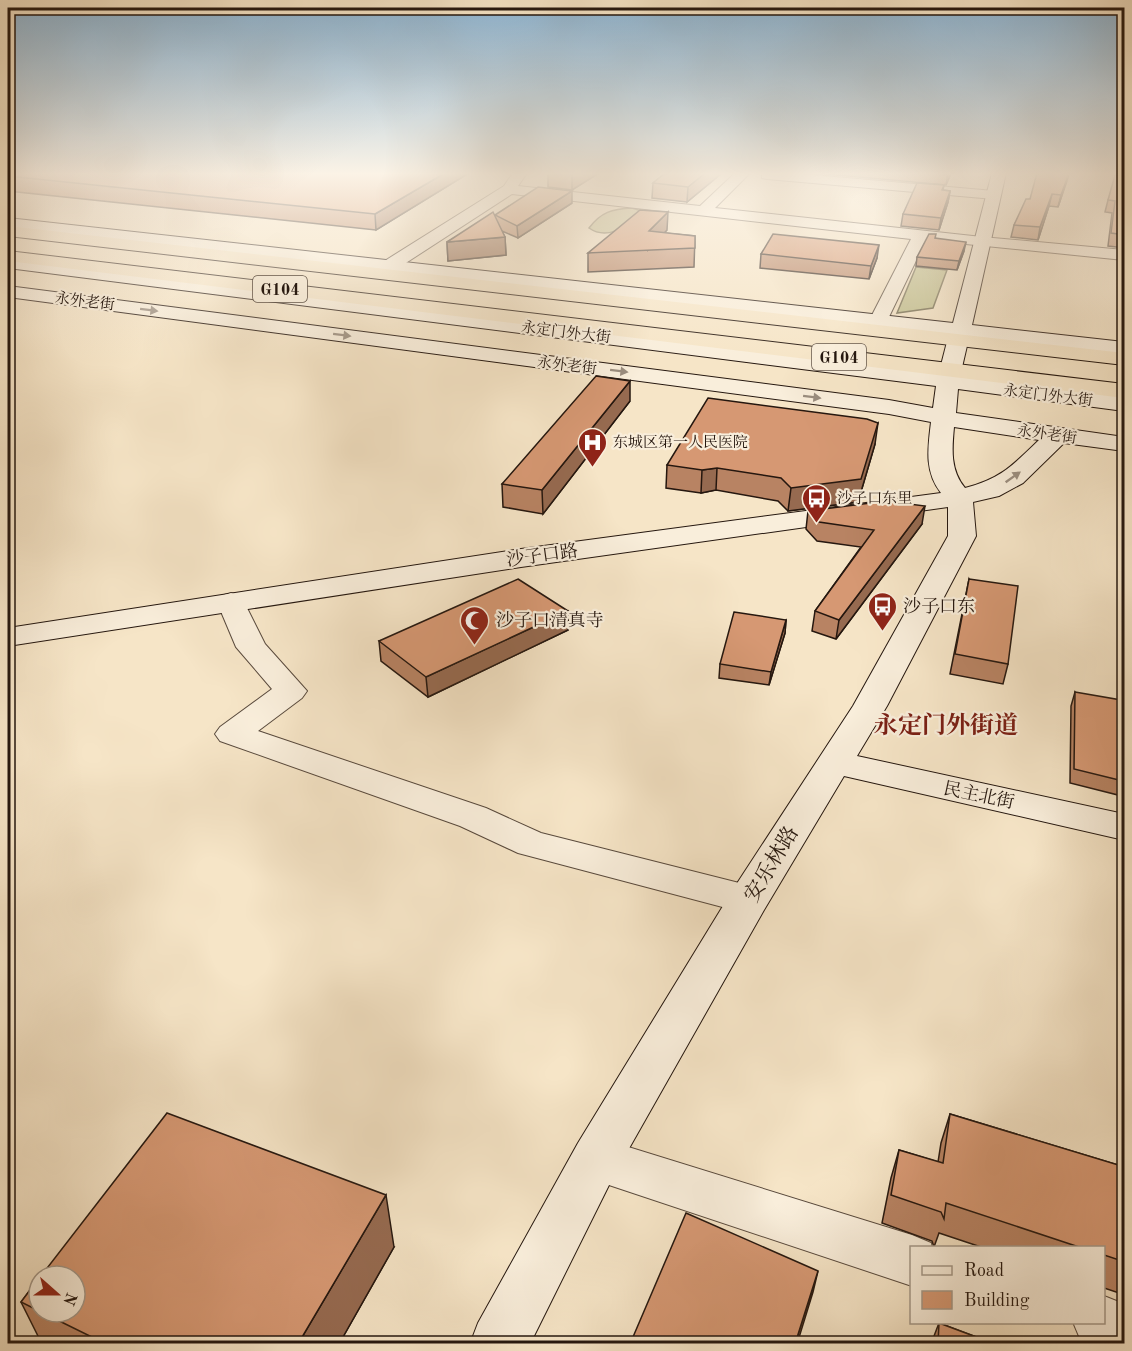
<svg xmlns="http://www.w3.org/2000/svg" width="1132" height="1351" font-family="'Old Standard TT','Noto Serif SC',serif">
<rect width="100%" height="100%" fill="#f6e5c7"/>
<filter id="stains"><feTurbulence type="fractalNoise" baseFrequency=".00333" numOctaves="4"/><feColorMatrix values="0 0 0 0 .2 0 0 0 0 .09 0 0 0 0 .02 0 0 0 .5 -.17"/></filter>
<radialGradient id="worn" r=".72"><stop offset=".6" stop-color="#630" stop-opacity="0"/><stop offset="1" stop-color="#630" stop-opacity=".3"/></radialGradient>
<g fill="#c4c290" stroke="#746c50" stroke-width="1.5">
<path d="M 632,208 L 645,212 C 628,224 609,242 589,228 C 601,212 612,209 632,208 Z"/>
<polygon points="916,267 947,270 933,308 897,313"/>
</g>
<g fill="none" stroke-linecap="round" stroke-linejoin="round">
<defs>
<g id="street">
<polygon points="513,173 527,173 518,186 700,206 735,173 750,173 715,208 982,237 1124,250 1124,260 926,240 887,321 885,325 871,325 869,321 911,239 512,194 395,270 383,270 381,266 383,262 504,186"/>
<polygon points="762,173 790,173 994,191 1001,195 994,199 767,179 762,178"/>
<polygon points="231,593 241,596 265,644 307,691 302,698 258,731 486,808 541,833 763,889 769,899 763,909 749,914 518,853 460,826 220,741 215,734 220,727 272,689 236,647 217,602 221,596"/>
<polygon points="596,1137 912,1235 931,1243 932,1248 912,1248 912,1286 579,1175 572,1159 579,1143"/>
<polygon points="1104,1296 1124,1304 1124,1344 1086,1344 1081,1341 1073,1322 1104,1322"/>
</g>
<path id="secondary" d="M 992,173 L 1006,173 L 972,325 L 1124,342 L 1124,354 L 969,337 L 960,376 L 1124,397 L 1124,411 L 958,389 L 956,413 L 1124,437 L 1124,451 L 1064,443 L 1023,483 L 999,496 L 973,502 L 976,536 L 887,706 L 857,756 L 1124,814 L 1124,840 L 844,776 L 764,910 L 614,1175 L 530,1344 L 470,1344 L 478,1323 L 578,1143 L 734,888 L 853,706 L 948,536 L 948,507 L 521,567 L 8,646 L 8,628 L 521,549 L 941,493 C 924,471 928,448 931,422 L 889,414 L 8,297 L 8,286 L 889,400 L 933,408 L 936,386 L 8,268 L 8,258 L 939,373 L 949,334 L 8,228 L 8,218 L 953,323 ZM 954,427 L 1039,440 C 1014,464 1001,479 965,488 C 950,470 952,449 954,427 Z"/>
<g id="highway">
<polygon points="8,226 1124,353 1124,365 8,236"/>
<polygon points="8,251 1124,384 1124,398 8,261"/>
</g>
</defs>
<use href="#street" stroke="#594a3d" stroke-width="2"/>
<use href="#secondary" stroke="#25170f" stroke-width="2"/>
<use href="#highway" stroke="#25170f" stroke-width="2"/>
<use href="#street" fill="#f9eedb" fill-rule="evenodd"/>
<use href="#secondary" fill="#f9eedb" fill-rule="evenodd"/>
<use href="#highway" fill="#f6e5c7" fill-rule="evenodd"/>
</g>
<g fill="#b88363" stroke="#25170f" stroke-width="1.5">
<polygon points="8,173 469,173 376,230 8,191"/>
<polygon points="548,173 599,173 572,190 548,187"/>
<polygon points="665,173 722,173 687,202 652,198 653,183"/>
<polygon points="815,173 951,173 946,185"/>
<polygon points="1069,173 1058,207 1049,206 1038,240 1011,237 1014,225 1030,199"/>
<polygon points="1125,176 1125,248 1108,246 1112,213 1105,212 1108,200"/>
<polygon points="944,185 943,190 950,191 948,202 939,230 901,226 903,214"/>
<polygon points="572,203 518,238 502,231 505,237 506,255 448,261 447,242 495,215"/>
<polygon points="667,230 664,233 695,236 694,267 588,272 588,253"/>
<polygon points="935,238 964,251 957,270 916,266 917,257"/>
<polygon points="761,254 877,258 869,279 760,268"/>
<polygon points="630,401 543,514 503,507 502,484"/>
<polygon points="875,444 858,502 788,511 778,501 716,490 701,493 666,488 667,465"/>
<polygon points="808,511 922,524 836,639 812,631 815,611 861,547 817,541 806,529"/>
<polygon points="969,579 1008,664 1003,684 950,674"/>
<polygon points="568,611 568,630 428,697 381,661 379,641"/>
<polygon points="786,620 785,633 769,685 719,678 720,664"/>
<polygon points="1075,692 1123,781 1118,795 1070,783 1071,706"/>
<polygon points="950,1114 1125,1167 1125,1295 1104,1288 1104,1248 984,1248 939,1233 934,1247 932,1241 882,1223 891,1178 899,1150 938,1162 941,1143"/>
<polygon points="394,1247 339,1344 42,1344 21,1302 39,1278 39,1312 75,1312"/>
<polygon points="939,1323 995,1344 931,1344"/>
</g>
<g fill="#966a50" stroke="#25170f" stroke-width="1.5">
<polygon points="445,173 469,173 376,230 375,214"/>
<polygon points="572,173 599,173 572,190"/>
<polygon points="705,173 722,173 687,202 688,187"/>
<polygon points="948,173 951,173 946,185"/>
<polygon points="1069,173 1067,181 1058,207 1061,195"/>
<polygon points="572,191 572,203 518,238 517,226"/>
<polygon points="950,191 948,202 939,230 941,218"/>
<polygon points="1052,194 1049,206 1038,240 1040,227"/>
<polygon points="668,212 667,230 648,250 649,231"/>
<polygon points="505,237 506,255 448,261 447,242"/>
<polygon points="966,242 964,251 957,270 959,261"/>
<polygon points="879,245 877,258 869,279 871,266"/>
<polygon points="630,381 630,401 543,514 542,490"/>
<polygon points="878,423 875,444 858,502 788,511 791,488"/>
<polygon points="717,468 716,490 701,493 702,470"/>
<polygon points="925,506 922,524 836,639 839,620"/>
<polygon points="568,611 568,630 428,697 426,677"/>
<polygon points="786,620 785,633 769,685 771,672"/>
<polygon points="386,1195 394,1247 339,1344 298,1344"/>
<polygon points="818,1271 813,1292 797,1344 795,1344"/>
</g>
<g fill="#d69873" stroke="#25170f" stroke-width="1.5">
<polygon points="8,173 445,173 375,214 8,176"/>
<polygon points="665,173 705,173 688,187 653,183"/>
<polygon points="1037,173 1069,173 1061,195 1052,194 1040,227 1014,225 1026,199 1030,199"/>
<polygon points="1115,175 1125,176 1125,235 1111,233 1115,201 1108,200"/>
<polygon points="917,183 944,185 942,190 950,191 941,218 903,214"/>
<polygon points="538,187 572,191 517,226 495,215"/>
<polygon points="640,210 668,212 649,231 695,236 695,248 588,253"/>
<polygon points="493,212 505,237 447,242"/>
<polygon points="773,234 879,245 871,266 761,254"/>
<polygon points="929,234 936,234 935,238 966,242 959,261 917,257"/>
<polygon points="596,376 630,381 542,490 502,484"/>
<polygon points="708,398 867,419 878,423 861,479 791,488 781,478 717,468 702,470 667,465"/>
<polygon points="886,501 925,506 839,620 815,611 874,530 819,522 808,511"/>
<polygon points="518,579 568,611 426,677 379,641"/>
<polygon points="969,579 1018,586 1008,664 955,654"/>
<polygon points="734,612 786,620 771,672 720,664"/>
<polygon points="1075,692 1121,700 1123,781 1074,769"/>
<polygon points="167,1113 386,1195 298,1344 106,1344 41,1312 75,1312 75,1276 41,1276"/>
<polygon points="950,1114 1125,1167 1125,1262 1104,1255 1104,1248 1082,1248 946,1203 944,1219 941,1212 891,1195 899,1150 943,1163"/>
<polygon points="686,1213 818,1271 795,1344 630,1344"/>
<polygon points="39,1278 39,1311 21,1302"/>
<polygon points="939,1323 995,1344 938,1344"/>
</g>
<defs><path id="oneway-solid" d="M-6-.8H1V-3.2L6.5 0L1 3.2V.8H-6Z" transform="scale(1.5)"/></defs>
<g fill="#9a8d7f">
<use href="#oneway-solid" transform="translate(149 310) rotate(7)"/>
<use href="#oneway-solid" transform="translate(342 335) rotate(7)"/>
<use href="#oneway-solid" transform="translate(619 371) rotate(7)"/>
<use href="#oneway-solid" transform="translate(812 397) rotate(7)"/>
<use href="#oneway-solid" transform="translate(1013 477) rotate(-35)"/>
</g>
<linearGradient id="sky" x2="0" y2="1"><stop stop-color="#8cb7d8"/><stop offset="0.48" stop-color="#fbf3e6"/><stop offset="1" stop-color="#fbf3e6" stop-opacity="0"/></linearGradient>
<rect width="1132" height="362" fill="url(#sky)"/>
<defs>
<symbol id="hospital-pin" viewBox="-11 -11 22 30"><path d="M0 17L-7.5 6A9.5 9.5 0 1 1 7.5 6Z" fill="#8f2418" stroke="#f9eedb"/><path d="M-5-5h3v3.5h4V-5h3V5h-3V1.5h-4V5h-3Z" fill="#fff"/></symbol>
<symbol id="bus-pin" viewBox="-11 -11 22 30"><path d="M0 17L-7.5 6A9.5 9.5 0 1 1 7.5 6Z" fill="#8f2418" stroke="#f9eedb"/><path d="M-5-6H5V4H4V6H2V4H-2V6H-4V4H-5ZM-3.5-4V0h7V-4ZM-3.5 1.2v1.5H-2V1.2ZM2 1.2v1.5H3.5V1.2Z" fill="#fff"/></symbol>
<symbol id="mosque-pin" viewBox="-11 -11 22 30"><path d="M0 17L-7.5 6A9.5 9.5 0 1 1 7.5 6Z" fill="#8f2418" stroke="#f9eedb"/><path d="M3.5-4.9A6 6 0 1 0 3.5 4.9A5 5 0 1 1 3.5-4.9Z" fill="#fff"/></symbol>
</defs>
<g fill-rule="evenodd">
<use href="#hospital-pin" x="576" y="426" width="33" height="45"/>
<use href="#bus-pin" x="800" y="482" width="33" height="45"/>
<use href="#bus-pin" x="866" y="590" width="33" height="45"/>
<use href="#mosque-pin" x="458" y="604" width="33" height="45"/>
</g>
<g text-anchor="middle" stroke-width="4.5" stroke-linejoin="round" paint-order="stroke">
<g font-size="15" fill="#25170f" stroke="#f9eedb">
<text transform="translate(85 301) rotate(7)" y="5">永外老街</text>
<text transform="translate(566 332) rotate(7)" y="5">永定门外大街</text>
<text transform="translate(567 365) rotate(7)" y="5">永外老街</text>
<text transform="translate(1048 395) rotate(7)" y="5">永定门外大街</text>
<text transform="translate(1047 434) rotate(8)" y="5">永外老街</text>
</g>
<g font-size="15" fill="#25170f" stroke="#f9eedb" text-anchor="start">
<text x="613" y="447">东城区第一人民医院</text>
<text x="837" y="503">沙子口东里</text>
</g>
<g fill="#f9eedb" stroke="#65584c" stroke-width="1.5">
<rect x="253" y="276" width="54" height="26" rx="4.5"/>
<rect x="812" y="344" width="54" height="26" rx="4.5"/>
</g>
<g font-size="16" font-weight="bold" fill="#25170f">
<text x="280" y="295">G104</text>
<text x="839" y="363">G104</text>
</g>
<g font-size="18" fill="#25170f" stroke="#f9eedb">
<text transform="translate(542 555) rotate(-8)" y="6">沙子口路</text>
<text transform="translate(979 795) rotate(12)" y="6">民主北街</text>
</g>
<g font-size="18" fill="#25170f" stroke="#f9eedb" text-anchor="start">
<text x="903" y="612">沙子口东</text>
<text x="496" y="626">沙子口清真寺</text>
</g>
<g font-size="21" fill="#25170f" stroke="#f9eedb">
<text transform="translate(771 864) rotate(-59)" y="7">安乐林路</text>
</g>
<g font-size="24" font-weight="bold" fill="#7a1f14" stroke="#f9eedb">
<text x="946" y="733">永定门外街道</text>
</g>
</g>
<rect width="1132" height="1351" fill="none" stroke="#f6e5c7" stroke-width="30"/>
<rect x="9" y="9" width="1114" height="1333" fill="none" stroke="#25170f" stroke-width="3"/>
<rect x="15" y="15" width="1102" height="1321" fill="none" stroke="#25170f" stroke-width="1.5"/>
<rect x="910" y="1246" width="195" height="78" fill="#f9eedb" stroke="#a49889" stroke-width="1.5"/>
<rect x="922" y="1266" width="30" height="9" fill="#f9eedb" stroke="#a49889" stroke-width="1.5"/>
<text x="964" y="1276" font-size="18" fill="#25170f">Road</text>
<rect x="922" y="1291" width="30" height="18" fill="#d69873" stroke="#a49889" stroke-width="1.5"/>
<text x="964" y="1306" font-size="18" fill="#25170f">Building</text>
<g transform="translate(57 1294) rotate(111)"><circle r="28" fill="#f9eedb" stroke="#a49889" stroke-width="1.5"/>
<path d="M0-4.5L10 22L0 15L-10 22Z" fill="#8f2418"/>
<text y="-9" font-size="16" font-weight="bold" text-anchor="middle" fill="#25170f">N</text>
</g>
<rect width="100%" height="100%" filter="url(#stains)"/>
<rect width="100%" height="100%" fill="url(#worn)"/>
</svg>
